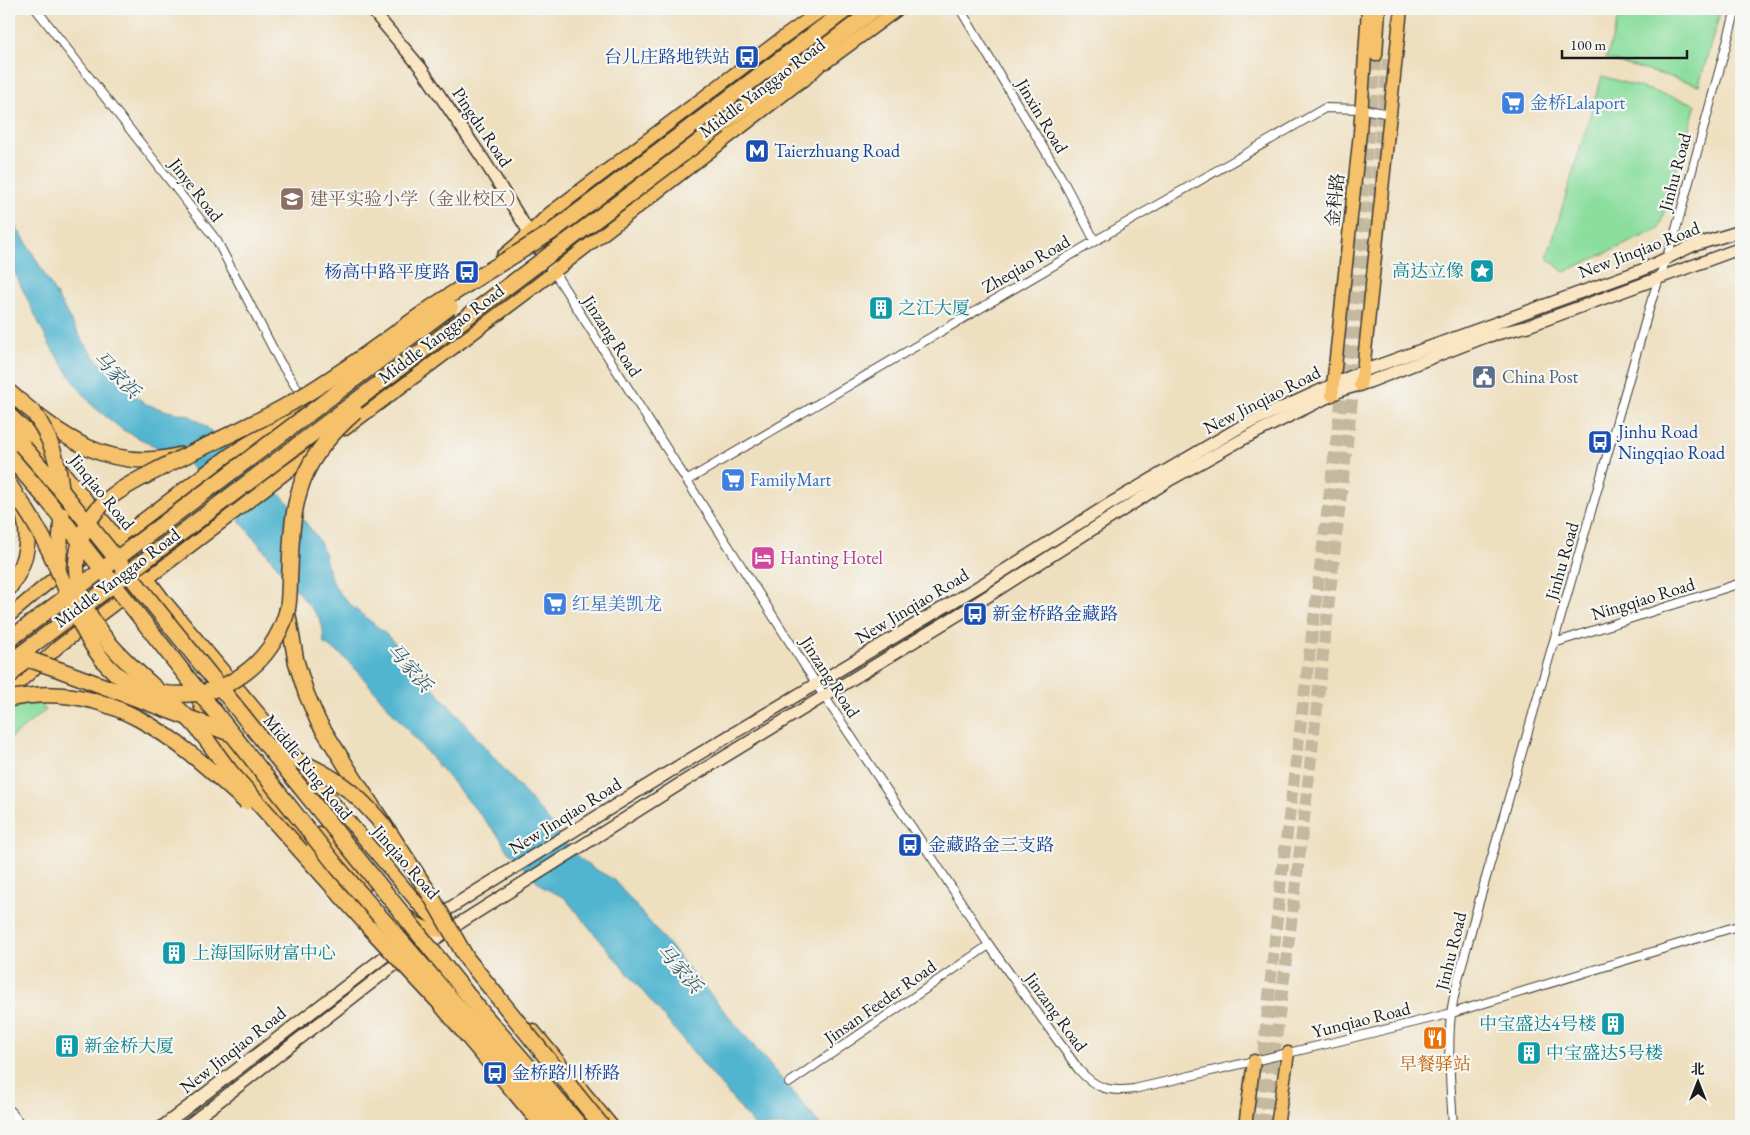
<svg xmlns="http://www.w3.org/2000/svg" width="1750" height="1135" font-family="'EB Garamond','Noto Serif SC',serif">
<rect width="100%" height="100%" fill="#f6f6f2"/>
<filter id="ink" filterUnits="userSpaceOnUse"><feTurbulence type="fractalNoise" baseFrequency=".02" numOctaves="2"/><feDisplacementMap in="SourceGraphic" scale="10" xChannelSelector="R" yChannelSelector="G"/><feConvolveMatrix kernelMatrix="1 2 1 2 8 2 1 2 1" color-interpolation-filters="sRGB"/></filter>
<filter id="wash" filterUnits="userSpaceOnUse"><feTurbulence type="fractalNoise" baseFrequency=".0096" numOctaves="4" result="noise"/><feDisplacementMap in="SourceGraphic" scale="20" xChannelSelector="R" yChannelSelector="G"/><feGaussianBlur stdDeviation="1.12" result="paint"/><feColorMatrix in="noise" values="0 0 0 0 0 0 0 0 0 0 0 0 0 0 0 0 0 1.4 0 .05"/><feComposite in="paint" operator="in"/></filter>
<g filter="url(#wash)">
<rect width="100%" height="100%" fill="#eedfbf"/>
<g fill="#8cde9f" stroke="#547d5e">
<polygon points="1621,9 1721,9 1699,85 1606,59"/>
<polygon points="1602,76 1696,104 1659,229 1564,272 1547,258"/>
<polygon points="24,691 46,710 9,739 9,703"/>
</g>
<path fill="#51b5d0" stroke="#366876" d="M 9,217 L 25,240 L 82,340 L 97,360 L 129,391 L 146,404 L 167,411 L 188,415 L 202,423 C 241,459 285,493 316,536 C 327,551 325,570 335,586 C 348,608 372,620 390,638 L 550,822 C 561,837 572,853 587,864 C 596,871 606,874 615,881 L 821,1126 L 755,1126 L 564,897 L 544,888 L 505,848 L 501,839 L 353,666 L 338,652 L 324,644 L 323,629 L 320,619 L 241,522 L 188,463 L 123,430 L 94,407 L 78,387 L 50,346 L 9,261 Z"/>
</g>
<g filter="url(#ink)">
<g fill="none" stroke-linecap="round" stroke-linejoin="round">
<g stroke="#c4b89e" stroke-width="12" stroke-dasharray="12 6" stroke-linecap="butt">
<polyline points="1256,1126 1280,889 1344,379 1376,55"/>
<path d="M 1264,1126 C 1292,927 1315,728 1337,528 C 1356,370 1373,211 1389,53"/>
</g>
<defs>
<g id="street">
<polyline points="36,9 217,241 280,362 303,398"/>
<polyline points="960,9 1061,177 1095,241"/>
<path d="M 554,272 L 824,696 L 935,862 L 989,945 L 1079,1070 C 1096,1089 1109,1092 1134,1089 L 1339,1041 L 1452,1013 L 1741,925"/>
<polyline points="688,480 1095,241 1325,108 1362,109 1390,114"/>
<polyline points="1554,643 1741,583"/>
<polyline points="789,1083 989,945"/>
<polyline points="9,1109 22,1126"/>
<path d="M 1453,1126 C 1451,1089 1447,1051 1451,1014 C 1455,983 1466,953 1473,923 L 1651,302 L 1675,233 L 1736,9"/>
</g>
<g id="secondary">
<polyline points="371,9 421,68 483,159 554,272"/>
<polyline points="436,917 475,892 669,772 986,582 1111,503 1242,426 1363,371 1642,270 1692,246 1741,231"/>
<polyline points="163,1126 423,927"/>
<polyline points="187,1126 397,963 416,953 447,931 683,782 974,605 1168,481 1245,438 1342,390 1369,382 1485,337 1528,326 1741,248"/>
</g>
<g id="primary">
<polyline points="1376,55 1379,9"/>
<polyline points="826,62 898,9"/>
<polyline points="503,256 522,240 549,214 782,38 823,9"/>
<polyline points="1360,385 1363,371 1401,9"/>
<polyline points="1332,395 1360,133 1368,9"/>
<polyline points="9,413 37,440 109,527 164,600 420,906 449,934"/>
<polyline points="345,429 533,288 810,74"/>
<polyline points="9,445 15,448 85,531"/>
<polyline points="283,475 317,450"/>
<polyline points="9,616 54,578 132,528 230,454 315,401"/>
<polyline points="9,692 58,647 231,515"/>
<polyline points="196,694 204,715 211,729 379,927"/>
<polyline points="319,833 346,845"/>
<polyline points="332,848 364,887"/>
<path d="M 410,918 C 420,928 433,931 447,931"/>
<polyline points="533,1030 612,1126"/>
<polyline points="1245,1126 1254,1061"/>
<polyline points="1277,1126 1288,1053"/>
</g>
<g id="highway">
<polyline points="803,79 831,52"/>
<polyline points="720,126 875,9"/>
<polyline points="550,233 847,9"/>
<path d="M 9,392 C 60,436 109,474 181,455"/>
<polyline points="9,422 25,449"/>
<path d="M 9,484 C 33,519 33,554 9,588"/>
<polyline points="287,610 296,661 306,693 318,721 353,777 431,896"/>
<polyline points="301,851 371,929"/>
</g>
</defs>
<use href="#street" stroke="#3c3934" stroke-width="10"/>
<use href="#secondary" stroke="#3c3934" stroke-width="14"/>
<use href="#primary" stroke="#3c3934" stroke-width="15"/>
<use href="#highway" stroke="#3c3934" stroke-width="18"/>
<use href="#street" stroke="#fff" stroke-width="8"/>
<use href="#secondary" stroke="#fbe6c4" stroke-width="11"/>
<use href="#primary" stroke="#f5c16b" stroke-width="12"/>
<use href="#highway" stroke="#f5c16b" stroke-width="15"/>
<defs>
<polyline id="primary-bridge" points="231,515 283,475"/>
<g id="highway-bridge">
<path d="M 34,413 C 49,435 59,462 61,490"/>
<polyline points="25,449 61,490 484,1015 580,1126"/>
<polyline points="9,456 48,501 339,869 561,1126"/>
<path d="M 19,499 C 34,521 47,543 57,568 C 72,602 82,637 107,665 C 128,689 160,696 190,694 C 209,693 227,686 242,675 C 264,660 280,637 287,611 C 290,599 289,583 290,570 C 291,539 292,509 303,480 C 313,453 334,431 355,412"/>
<polyline points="58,570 62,515"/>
<polyline points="9,640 450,307"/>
<polyline points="11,657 34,661 60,670 232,734"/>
<polyline points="9,663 720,126"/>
<polyline points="9,677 28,656"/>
<path d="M 9,699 C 108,677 178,740 246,802"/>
<path d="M 270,749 C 323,769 355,787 389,833"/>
<path d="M 301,851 C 279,826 256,801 234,776 C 219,759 208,739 192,722 C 153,681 93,646 79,587 C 71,556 83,520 107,500 C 122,487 140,479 157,470 C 201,447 248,428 291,403 C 340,375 385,340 431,308 C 469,282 510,258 550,233"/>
<polyline points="431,896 467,959 602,1126"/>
<polyline points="371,929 438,1001 543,1126"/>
</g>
</defs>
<use href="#primary-bridge" stroke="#3c3934" stroke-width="15" stroke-linecap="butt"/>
<use href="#highway-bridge" stroke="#3c3934" stroke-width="18" stroke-linecap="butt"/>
<use href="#primary-bridge" stroke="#f5c16b" stroke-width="12"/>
<use href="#highway-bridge" stroke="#f5c16b" stroke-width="15"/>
</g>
</g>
<defs>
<symbol id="bus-square" viewBox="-11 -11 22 22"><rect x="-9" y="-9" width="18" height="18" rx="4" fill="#1a4fb4" stroke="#f6f6f2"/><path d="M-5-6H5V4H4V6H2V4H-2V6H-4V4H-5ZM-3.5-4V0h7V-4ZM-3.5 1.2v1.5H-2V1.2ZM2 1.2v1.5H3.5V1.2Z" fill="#fff"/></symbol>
<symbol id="supermarket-square" viewBox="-11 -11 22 22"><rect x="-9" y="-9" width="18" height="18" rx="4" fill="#3f7fe0" stroke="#f6f6f2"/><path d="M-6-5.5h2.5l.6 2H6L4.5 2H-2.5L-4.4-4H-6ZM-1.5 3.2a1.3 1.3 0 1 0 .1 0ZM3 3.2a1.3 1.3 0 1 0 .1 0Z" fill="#fff"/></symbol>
<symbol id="metro-square" viewBox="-11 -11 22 22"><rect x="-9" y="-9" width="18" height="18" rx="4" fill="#1a4fb4" stroke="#f6f6f2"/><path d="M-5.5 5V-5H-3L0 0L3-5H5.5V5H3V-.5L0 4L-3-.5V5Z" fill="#fff"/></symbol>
<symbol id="school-square" viewBox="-11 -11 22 22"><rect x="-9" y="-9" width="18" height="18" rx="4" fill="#8d6e63" stroke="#f6f6f2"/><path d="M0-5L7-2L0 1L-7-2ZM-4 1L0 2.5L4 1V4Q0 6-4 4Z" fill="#fff"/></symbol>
<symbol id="sight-square" viewBox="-11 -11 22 22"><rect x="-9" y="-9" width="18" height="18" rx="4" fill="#0f9aa8" stroke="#f6f6f2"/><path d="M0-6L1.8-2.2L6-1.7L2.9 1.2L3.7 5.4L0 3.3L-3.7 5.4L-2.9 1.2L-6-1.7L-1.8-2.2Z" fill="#fff"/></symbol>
<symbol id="building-square" viewBox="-11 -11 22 22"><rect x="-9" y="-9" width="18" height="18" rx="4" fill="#0f9aa8" stroke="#f6f6f2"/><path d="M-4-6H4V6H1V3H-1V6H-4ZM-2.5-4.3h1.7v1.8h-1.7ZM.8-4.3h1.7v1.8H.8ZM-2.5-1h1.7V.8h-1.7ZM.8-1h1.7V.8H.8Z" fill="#fff"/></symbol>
<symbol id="civic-square" viewBox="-11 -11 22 22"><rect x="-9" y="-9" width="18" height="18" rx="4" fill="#5c6f8a" stroke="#f6f6f2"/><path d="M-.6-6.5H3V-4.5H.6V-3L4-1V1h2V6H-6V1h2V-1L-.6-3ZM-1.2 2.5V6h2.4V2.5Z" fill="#fff"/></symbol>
<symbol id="hotel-square" viewBox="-11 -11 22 22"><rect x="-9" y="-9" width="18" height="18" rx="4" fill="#d1479c" stroke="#f6f6f2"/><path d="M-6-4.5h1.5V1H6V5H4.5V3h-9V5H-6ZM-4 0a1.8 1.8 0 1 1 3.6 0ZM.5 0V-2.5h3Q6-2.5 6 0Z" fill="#fff"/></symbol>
<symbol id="restaurant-square" viewBox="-11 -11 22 22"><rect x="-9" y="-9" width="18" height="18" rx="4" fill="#e8710a" stroke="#f6f6f2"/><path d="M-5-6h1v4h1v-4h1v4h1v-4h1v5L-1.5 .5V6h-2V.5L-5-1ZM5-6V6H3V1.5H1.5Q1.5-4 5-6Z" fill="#fff"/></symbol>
</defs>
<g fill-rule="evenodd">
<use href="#bus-square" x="733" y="43" width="28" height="28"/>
<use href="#supermarket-square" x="1499" y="89" width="28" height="28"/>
<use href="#metro-square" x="743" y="137" width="28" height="28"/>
<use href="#school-square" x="278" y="185" width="28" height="28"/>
<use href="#sight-square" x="1468" y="257" width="28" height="28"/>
<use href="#bus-square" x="453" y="258" width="28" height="28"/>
<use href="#building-square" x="867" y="294" width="28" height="28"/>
<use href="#civic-square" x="1470" y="363" width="28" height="28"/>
<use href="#bus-square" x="1586" y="428" width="28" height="28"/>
<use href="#supermarket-square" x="719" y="466" width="28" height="28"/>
<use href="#hotel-square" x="749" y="544" width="28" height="28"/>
<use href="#supermarket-square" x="541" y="590" width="28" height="28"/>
<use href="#bus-square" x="961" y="600" width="28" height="28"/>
<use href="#bus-square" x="896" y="831" width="28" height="28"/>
<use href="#building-square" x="160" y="939" width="28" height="28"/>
<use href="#building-square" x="1599" y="1010" width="28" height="28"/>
<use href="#restaurant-square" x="1421" y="1024" width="28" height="28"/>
<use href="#building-square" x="53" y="1032" width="28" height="28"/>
<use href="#building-square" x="1515" y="1039" width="28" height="28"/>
<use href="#bus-square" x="481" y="1059" width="28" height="28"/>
</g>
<g text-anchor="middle" stroke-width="4.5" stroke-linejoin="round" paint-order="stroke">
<g font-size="18" fill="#164399" stroke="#f6f6f2" text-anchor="start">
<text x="730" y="63" text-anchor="end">台儿庄路地铁站</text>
<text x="774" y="157">Taierzhuang Road</text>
<text x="450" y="278" text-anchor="end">杨高中路平度路</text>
<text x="1618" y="438">Jinhu Road<tspan x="1618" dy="21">Ningqiao Road</tspan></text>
<text x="992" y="620">新金桥路金藏路</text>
<text x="928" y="851">金藏路金三支路</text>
<text x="512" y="1079">金桥路川桥路</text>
</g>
<g font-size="18" fill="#1c1c1c" stroke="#f6f6f2">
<text transform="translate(762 88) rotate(-37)" y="6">Middle Yanggao Road</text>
<text transform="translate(1042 116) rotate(59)" y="6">Jinxin Road</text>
<text transform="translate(482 127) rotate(56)" y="6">Pingdu Road</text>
<text transform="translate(1675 172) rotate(-75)" y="6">Jinhu Road</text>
<text transform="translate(196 190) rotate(52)" y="6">Jinye Road</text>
<text transform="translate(1335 200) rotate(-84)" y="6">金科路</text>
<text transform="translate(1639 250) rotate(-21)" y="6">New Jinqiao Road</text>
<text transform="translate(1026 264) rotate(-30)" y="6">Zheqiao Road</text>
<text transform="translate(441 334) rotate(-37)" y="6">Middle Yanggao Road</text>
<text transform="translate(612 336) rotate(57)" y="6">Jinzang Road</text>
<text transform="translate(1262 400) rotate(-27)" y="6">New Jinqiao Road</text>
<text transform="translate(102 492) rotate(51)" y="6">Jinqiao Road</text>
<text transform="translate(1562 561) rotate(-74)" y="6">Jinhu Road</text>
<text transform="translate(117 578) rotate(-37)" y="6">Middle Yanggao Road</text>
<text transform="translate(1643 599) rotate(-17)" y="6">Ningqiao Road</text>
<text transform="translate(912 606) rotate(-31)" y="6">New Jinqiao Road</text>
<text transform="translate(830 677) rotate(57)" y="6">Jinzang Road</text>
<text transform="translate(308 767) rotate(51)" y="6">Middle Ring Road</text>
<text transform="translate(565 816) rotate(-32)" y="6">New Jinqiao Road</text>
<text transform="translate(406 862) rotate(49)" y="6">Jinqiao Road</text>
<text transform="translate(1451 951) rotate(-76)" y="6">Jinhu Road</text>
<text transform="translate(880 1002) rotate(-35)" y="6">Jinsan Feeder Road</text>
<text transform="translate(1056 1012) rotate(54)" y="6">Jinzang Road</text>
<text transform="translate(1361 1020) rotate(-14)" y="6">Yunqiao Road</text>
<text transform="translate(233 1050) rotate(-38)" y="6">New Jinqiao Road</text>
</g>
<g font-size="18" fill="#366cbe" stroke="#f6f6f2" text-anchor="start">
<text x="1530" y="109">金桥Lalaport</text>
<text x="750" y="486">FamilyMart</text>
<text x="572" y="610">红星美凯龙</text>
</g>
<g font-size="18" fill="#785e54" stroke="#f6f6f2" text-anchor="start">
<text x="310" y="205">建平实验小学（金业校区）</text>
</g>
<g font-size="18" fill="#0d838f" stroke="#f6f6f2" text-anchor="start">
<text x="1464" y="277" text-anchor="end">高达立像</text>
<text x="898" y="314">之江大厦</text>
<text x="192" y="959">上海国际财富中心</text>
<text x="1596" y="1030" text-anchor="end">中宝盛达4号楼</text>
<text x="84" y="1052">新金桥大厦</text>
<text x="1546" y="1059">中宝盛达5号楼</text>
</g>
<g font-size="18" fill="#4e5e75" stroke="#f6f6f2" text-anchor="start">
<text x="1502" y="383">China Post</text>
</g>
<g font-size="18" fill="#b23c85" stroke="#f6f6f2" text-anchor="start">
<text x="780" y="564">Hanting Hotel</text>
</g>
<g font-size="18" fill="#c56008" stroke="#f6f6f2">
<text x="1435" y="1070">早餐驿站</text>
</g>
<g font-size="19" font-style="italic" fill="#315964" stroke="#f6f6f2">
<text transform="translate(117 374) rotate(45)" y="7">马家浜</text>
<text transform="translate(410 667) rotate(49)" y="7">马家浜</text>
<text transform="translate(680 968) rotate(49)" y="7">马家浜</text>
</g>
</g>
<rect width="1750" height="1135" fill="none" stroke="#f6f6f2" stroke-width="30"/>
<g transform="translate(1698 1082)" stroke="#f6f6f2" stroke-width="4" paint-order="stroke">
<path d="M0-4L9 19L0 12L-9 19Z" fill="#1c1c1c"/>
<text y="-8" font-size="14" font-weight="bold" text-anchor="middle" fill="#1c1c1c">北</text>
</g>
<path d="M1562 50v8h125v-8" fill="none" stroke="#1c1c1c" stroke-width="2.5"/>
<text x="1570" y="50" font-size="15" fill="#1c1c1c" stroke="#f6f6f2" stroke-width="4" paint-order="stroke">100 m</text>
</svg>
